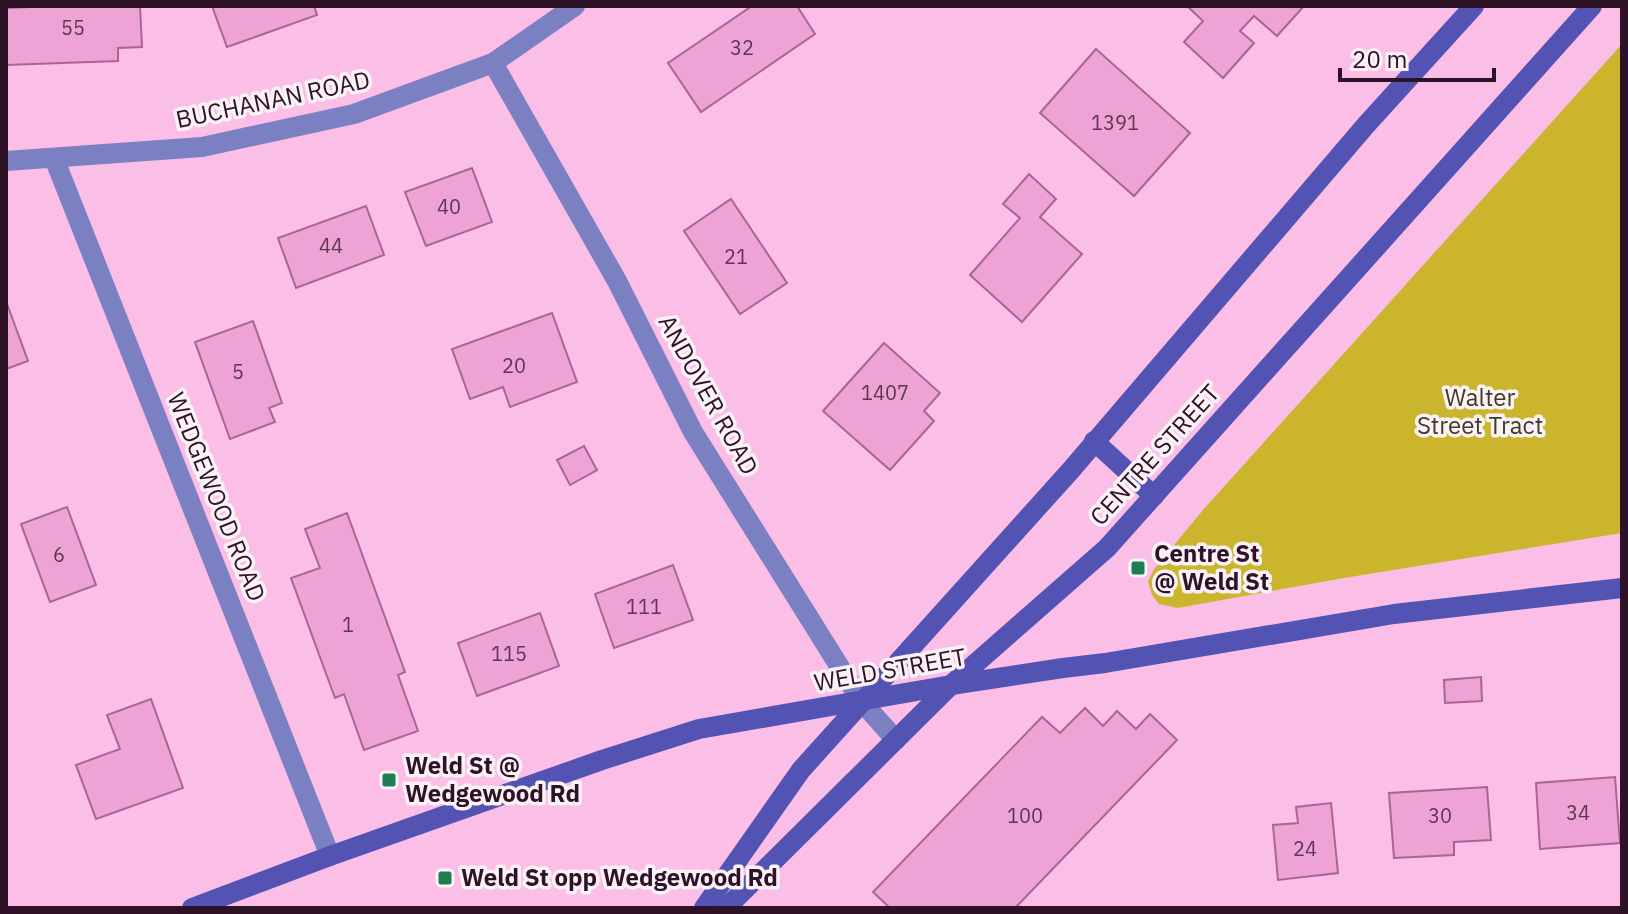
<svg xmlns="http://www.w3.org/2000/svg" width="1628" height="914" font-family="'IBM Plex Sans',sans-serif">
<rect width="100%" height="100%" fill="#fbbee6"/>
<polygon fill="#cbb52d" points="1622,44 1622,533 1344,578 1178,608 1159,604 1152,595 1148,581 1155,568 1203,510"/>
<g fill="#eda3d4" stroke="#a96594" stroke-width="2">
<polygon points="57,6 140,6 142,47 118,48 118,61 6,65 6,8"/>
<polygon points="212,6 314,6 317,15 227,47"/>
<polygon points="752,6 797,6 815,34 701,112 668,63"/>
<polygon points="1187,6 1304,6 1277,36 1254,16 1240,31 1254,43 1223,78 1184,42 1203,21"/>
<polygon points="1096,49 1190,133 1134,196 1040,113"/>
<polygon points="472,168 492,222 426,246 405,192"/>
<polygon points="1029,174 1056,199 1040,217 1082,254 1022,322 970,275 1020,218 1003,204"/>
<polygon points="731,199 787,283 740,314 684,231"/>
<polygon points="366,206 384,255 296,288 278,238"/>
<polygon points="6,301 28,361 6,369"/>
<polygon points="552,313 577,382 510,407 503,387 470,399 452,349"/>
<polygon points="253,321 282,403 269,408 275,422 230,439 195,342"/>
<polygon points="884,343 940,393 924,411 934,421 890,470 823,411"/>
<polygon points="584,446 597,470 570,485 557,460"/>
<polygon points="67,507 96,585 50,602 21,524"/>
<polygon points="347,513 405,672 398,675 418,731 364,750 344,694 335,698 291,578 320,568 305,529"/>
<polygon points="673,565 693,620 614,648 595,594"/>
<polygon points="540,613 559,666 477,696 458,643"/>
<polygon points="1481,677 1482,701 1445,703 1444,680"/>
<polygon points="151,699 183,788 96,819 76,765 120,749 107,715"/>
<polygon points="1085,708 1103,726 1117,711 1136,729 1150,714 1177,740 1015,908 890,908 873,892 1042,717 1060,733"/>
<polygon points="1615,777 1620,843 1540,849 1536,783"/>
<polygon points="1487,787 1491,840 1454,842 1454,855 1394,858 1389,793"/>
<polygon points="1331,803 1338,873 1278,880 1273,825 1298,823 1296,807"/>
</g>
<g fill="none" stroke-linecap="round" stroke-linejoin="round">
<g stroke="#7a80c1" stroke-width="20">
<polyline points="493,63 617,281 693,432 861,701 896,740"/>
<polyline points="54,158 330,856"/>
<polyline points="6,161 202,147 354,114 493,63 575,6"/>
</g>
<g stroke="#5353b3" stroke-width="20">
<polyline points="1094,441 1154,496"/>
<polyline points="192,908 330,856 602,760 699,729 951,685 1063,668 1105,663 1394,614 1622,588"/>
<polyline points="704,908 801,770 1071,470 1366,125 1474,6"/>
<polyline points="726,908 951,685 1107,548 1592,6"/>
</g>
</g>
<g fill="#1f7d54" stroke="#faf2f7" stroke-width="3">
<rect x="1130" y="560" width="16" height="16" rx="4"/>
<rect x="381" y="772" width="16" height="16" rx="4"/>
<rect x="437" y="870" width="16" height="16" rx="4"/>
</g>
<g text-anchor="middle" stroke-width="7" stroke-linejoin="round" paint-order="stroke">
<g font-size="20" fill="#5e3652">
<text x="73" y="35">55</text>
<text x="742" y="55">32</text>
<text x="1115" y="130">1391</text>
<text x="449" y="214">40</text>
<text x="331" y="253">44</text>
<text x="736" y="264">21</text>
<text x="514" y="373">20</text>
<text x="238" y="379">5</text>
<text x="885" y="400">1407</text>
<text x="59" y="562">6</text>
<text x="644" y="614">111</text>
<text x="348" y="632">1</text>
<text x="509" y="661">115</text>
<text x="1578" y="820">34</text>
<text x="1025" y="823">100</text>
<text x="1440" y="823">30</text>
<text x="1305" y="856">24</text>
</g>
<g font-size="24" fill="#2e1226" stroke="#faf2f7">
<text transform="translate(273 100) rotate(-12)" y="8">BUCHANAN ROAD</text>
<text transform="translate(708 395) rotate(61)" y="8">ANDOVER ROAD</text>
<text transform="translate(1155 455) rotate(-48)" y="8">CENTRE STREET</text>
<text transform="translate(216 497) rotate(68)" y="8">WEDGEWOOD ROAD</text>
<text transform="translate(890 670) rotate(-10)" y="8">WELD STREET</text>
</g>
<g font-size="24" fill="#3f3b24" stroke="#faf2f7">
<text x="1480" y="406">Walter<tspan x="1480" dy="28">Street Tract</tspan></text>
</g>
<g font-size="24" font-weight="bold" fill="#2e1226" stroke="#faf2f7" text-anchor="start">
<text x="1154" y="562">Centre St<tspan x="1154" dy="28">@ Weld St</tspan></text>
<text x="405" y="774">Weld St @<tspan x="405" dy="28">Wedgewood Rd</tspan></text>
<text x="461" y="886">Weld St opp Wedgewood Rd</text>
</g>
</g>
<rect width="1628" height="914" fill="none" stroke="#2e1226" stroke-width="16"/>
<path d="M1340 68v12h154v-12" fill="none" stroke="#2e1226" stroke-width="4"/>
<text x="1352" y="68" font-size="24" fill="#2e1226" stroke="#faf2f7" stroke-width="6" paint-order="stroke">20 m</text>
</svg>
